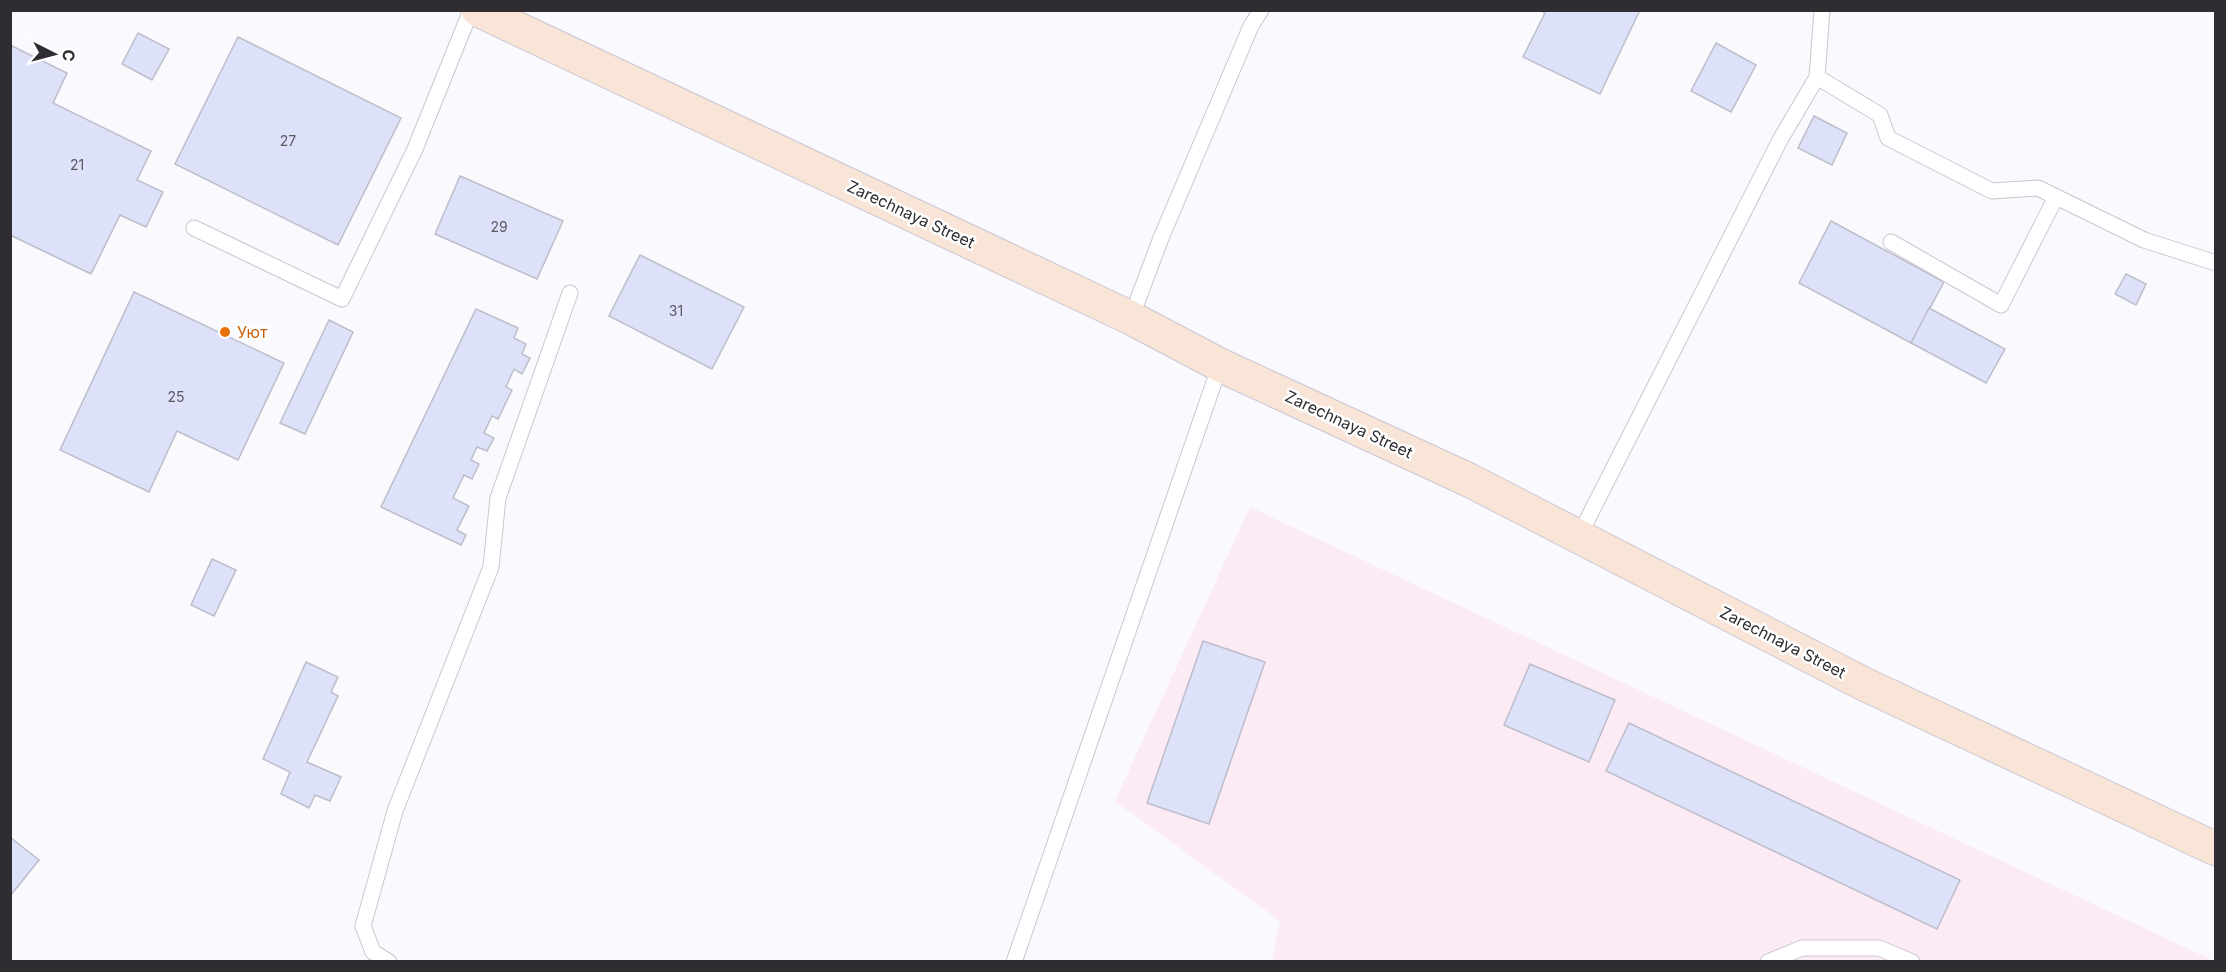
<svg xmlns="http://www.w3.org/2000/svg" width="2226" height="972" font-family="Inter,sans-serif">
<rect width="100%" height="100%" fill="#faf9fe"/>
<polygon fill="#fceaf5" points="1250,507 2214,961 1272,961 1280,921 1115,801"/>
<g fill="#dee1fa" stroke="#bcbec9" stroke-width="1.5">
<polygon points="1540,10 1640,10 1600,94 1523,57 1545,13"/>
<polygon points="138,33 169,49 152,80 122,64"/>
<polygon points="238,37 401,118 338,245 175,164"/>
<polygon points="1716,43 1756,65 1731,112 1691,91"/>
<polygon points="10,45 67,73 53,103 151,151 137,180 163,192 146,227 120,215 91,274 10,235"/>
<polygon points="1814,116 1847,133 1832,165 1798,148"/>
<polygon points="460,176 563,221 537,279 435,234"/>
<polygon points="1831,221 1944,282 1911,343 1799,283"/>
<polygon points="640,255 744,307 712,369 609,316"/>
<polygon points="2126,274 2146,284 2136,305 2115,294"/>
<polygon points="134,292 284,363 238,460 177,431 149,492 60,450"/>
<polygon points="1929,308 2005,349 1986,383 1911,343"/>
<polygon points="476,309 518,328 514,338 526,344 522,354 530,358 522,374 514,369 506,387 512,390 498,419 492,416 484,433 494,438 487,451 477,447 471,460 479,464 472,479 464,475 453,498 469,506 457,530 466,535 461,545 381,507"/>
<polygon points="329,320 353,332 305,434 280,423"/>
<polygon points="212,559 236,570 214,616 191,605"/>
<polygon points="1203,641 1265,662 1209,824 1147,803"/>
<polygon points="306,662 338,677 331,692 338,696 307,762 341,777 330,801 315,795 309,808 281,794 290,772 263,759"/>
<polygon points="1530,664 1615,700 1589,762 1504,725"/>
<polygon points="1629,723 1960,880 1937,929 1606,771"/>
<polygon points="10,837 39,860 10,896"/>
</g>
<g fill="none" stroke-linecap="round" stroke-linejoin="round">
<defs>
<g id="lane">
<polyline points="1817,77 1880,115 1888,138 1992,191 2038,188 2144,240 2216,263"/>
<polyline points="194,228 342,299 415,149 471,10"/>
<polyline points="1891,242 2001,305 2056,197"/>
<polyline points="1131,318 1161,238 1251,26 1261,10"/>
<polyline points="1578,538 1780,140 1817,77 1822,10"/>
<polyline points="389,962 373,952 363,926 395,811 491,567 498,498 570,293"/>
<polyline points="1014,962 1220,365"/>
<polyline points="1768,962 1802,948 1879,948 1912,962"/>
</g>
<polyline id="secondary" points="478,10 1131,318 1220,365 1471,481 1864,684 2216,849"/>
</defs>
<use href="#lane" stroke="#cac6d1" stroke-width="17"/>
<use href="#secondary" stroke="#cac6d1" stroke-width="35"/>
<use href="#lane" stroke="#fff" stroke-width="15"/>
<use href="#secondary" stroke="#f9e5d7" stroke-width="33"/>
</g>
<circle fill="#e8710a" stroke="#fff" stroke-width="2" cx="225" cy="332" r="6"/>
<g text-anchor="middle" stroke-width="5" stroke-linejoin="round" paint-order="stroke">
<g font-size="14" fill="#5b5a63">
<text x="288" y="146">27</text>
<text x="77" y="170">21</text>
<text x="499" y="232">29</text>
<text x="676" y="316">31</text>
<text x="176" y="402">25</text>
</g>
<g font-size="16" fill="#2f2d31" stroke="#fff">
<text transform="translate(911 214) rotate(25)" y="6">Zarechnaya Street</text>
<text transform="translate(1349 424) rotate(25)" y="6">Zarechnaya Street</text>
<text transform="translate(1783 642) rotate(27)" y="6">Zarechnaya Street</text>
</g>
<g font-size="16" fill="#c56008" stroke="#fff" text-anchor="start">
<text x="237" y="338">Уют</text>
</g>
</g>
<rect width="2226" height="972" fill="none" stroke="#2f2d31" stroke-width="24"/>
<g transform="translate(54 54) rotate(96)" stroke="#ffffff" stroke-width="4.5" paint-order="stroke">
<path d="M0-4.5L10 22L0 15L-10 22Z" fill="#2f2d31"/>
<text y="-9" font-size="16" font-weight="bold" text-anchor="middle" fill="#2f2d31">С</text>
</g>
</svg>
